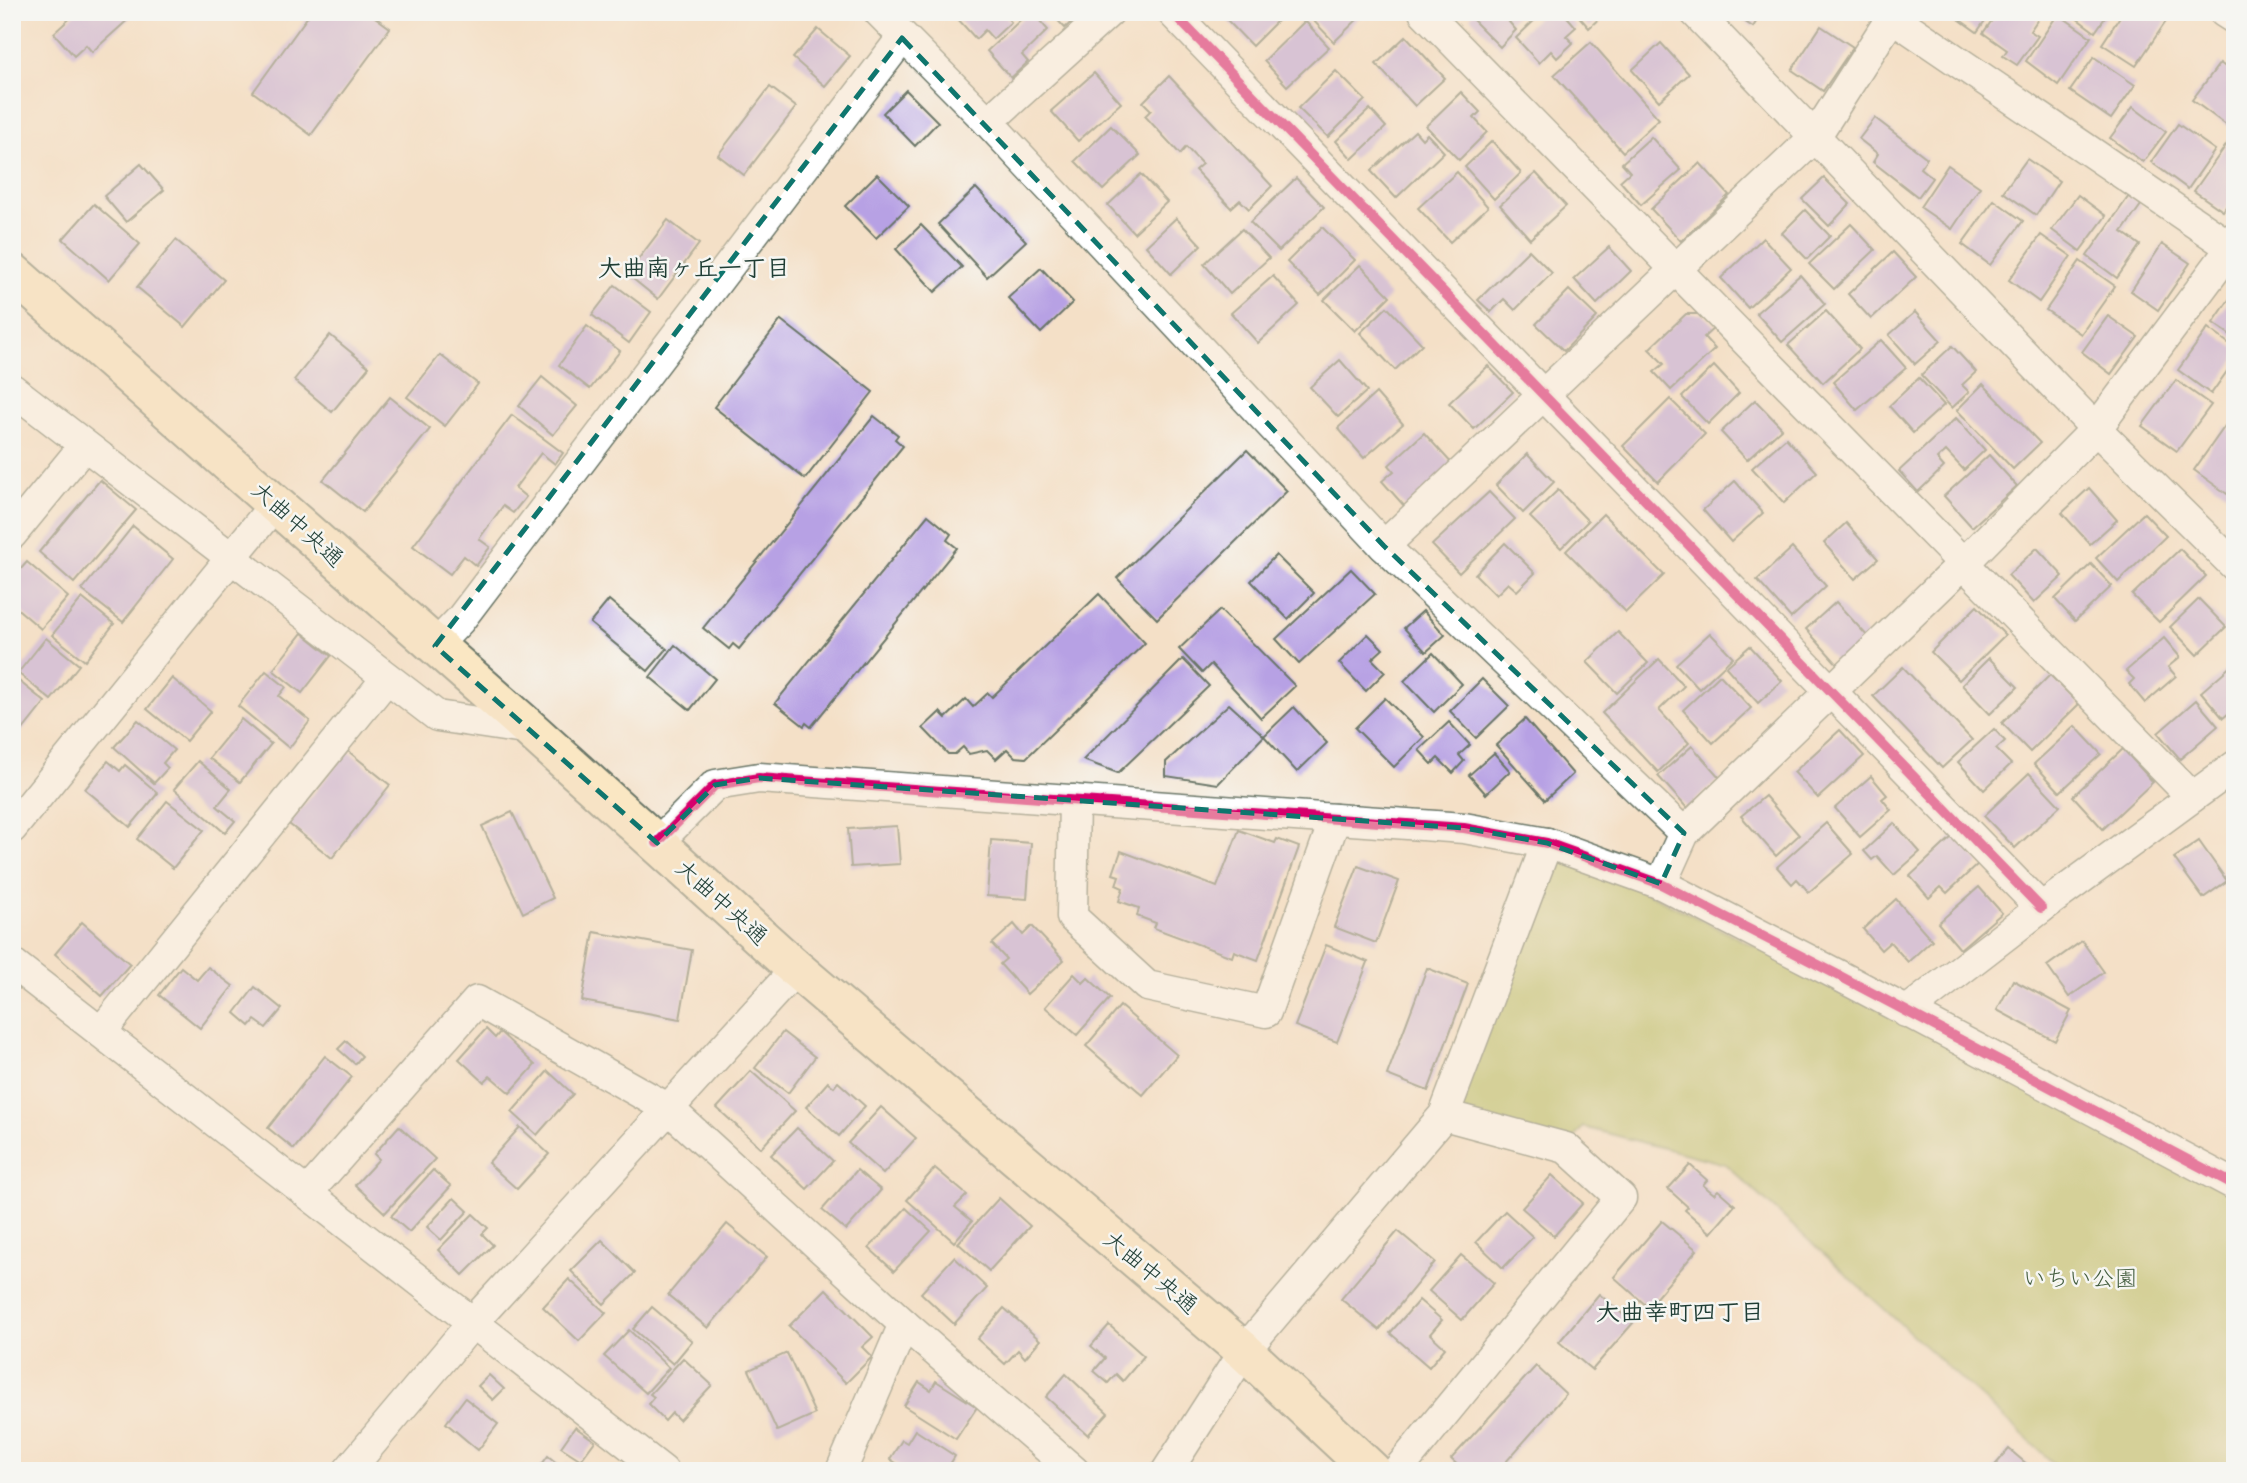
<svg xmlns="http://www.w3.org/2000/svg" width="2247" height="1483" font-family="'Playpen Sans','Klee One',sans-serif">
<rect width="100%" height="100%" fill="#f6f6f2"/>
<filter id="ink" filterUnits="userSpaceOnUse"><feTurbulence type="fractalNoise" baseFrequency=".0143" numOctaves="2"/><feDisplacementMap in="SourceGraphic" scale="14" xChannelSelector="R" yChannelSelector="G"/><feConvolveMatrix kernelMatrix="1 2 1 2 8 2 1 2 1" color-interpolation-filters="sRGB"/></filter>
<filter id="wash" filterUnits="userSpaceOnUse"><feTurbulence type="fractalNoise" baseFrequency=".00686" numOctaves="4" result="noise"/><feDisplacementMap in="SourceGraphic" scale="28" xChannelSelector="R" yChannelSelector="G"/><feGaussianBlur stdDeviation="1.57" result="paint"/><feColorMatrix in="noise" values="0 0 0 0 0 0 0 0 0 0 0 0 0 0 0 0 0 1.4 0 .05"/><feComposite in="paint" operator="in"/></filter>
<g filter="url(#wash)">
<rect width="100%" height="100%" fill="#f4e0c7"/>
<polygon fill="#afbd60" stroke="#677d4a" stroke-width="2" points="1547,843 2235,1185 2235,1471 2062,1471 1725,1164 1583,1127 1566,1148 1444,1115"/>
<g id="blocks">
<g fill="#b7a1e4">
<polygon points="77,12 126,12 131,17 92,52 86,45 74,56 54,33"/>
<polygon points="311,12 368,12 390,28 311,135 253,92"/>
<polygon points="963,12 1006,12 1004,14 1011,22 993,39 985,30 976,39 957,18"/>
<polygon points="1029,12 1032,12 1048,30 1022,55 1028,62 1011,78 987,51"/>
<polygon points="1050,12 1082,12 1065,28"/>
<polygon points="1234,12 1286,12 1252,46 1227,20"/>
<polygon points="1310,12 1365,12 1334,42 1308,15"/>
<polygon points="1475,12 1519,12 1509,22 1516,30 1500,47 1470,17"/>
<polygon points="1543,12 1563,12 1576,27 1566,36 1573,43 1557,58 1551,51 1539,63 1516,38"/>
<polygon points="1575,12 1606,12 1589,28"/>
<polygon points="1730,12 1762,12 1753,27"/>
<polygon points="1949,12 1991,12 1977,32"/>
<polygon points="1998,12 2035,12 2040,16 2030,31 2038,36 2017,65 2003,56 2007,50 1983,33"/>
<polygon points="2068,12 2109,12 2095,32"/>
<polygon points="2123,12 2161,12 2169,17 2136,66 2102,44"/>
<polygon points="2058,14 2091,37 2058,85 2026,61"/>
<polygon points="1305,21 1329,47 1287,86 1264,61"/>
<polygon points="1821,26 1853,47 1823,91 1792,70"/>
<polygon points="818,29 850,56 825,86 793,58"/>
<polygon points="1406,36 1445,78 1415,106 1376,64"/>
<polygon points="1591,42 1659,119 1623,152 1554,75"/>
<polygon points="1661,43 1689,74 1659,101 1632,70"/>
<polygon points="2094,57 2135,85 2111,119 2070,91"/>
<polygon points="2220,63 2235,74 2235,119 2229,127 2192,100"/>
<polygon points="1336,71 1365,100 1328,137 1298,108"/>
<polygon points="1094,73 1121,103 1078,141 1051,111"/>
<polygon points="1169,76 1272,186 1249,209 1240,200 1231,208 1195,170 1202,164 1186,147 1180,154 1145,116 1151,110 1143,102"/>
<polygon points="770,87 796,107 744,175 718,155"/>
<polygon points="906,90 938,122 915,146 883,113"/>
<polygon points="1461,92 1480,112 1474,118 1487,132 1459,160 1426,126"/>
<polygon points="2133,107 2166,132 2143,162 2110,138"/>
<polygon points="1370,109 1386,127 1352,159 1336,141"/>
<polygon points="1875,118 1927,158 1920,168 1932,178 1918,197 1873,162 1878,154 1859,139"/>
<polygon points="2178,124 2215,150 2188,189 2151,162"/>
<polygon points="1111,126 1140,155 1103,190 1075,161"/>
<polygon points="1415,131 1422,139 1427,134 1444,152 1396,198 1371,171"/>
<polygon points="1651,137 1681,170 1641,205 1620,181 1630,172 1622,163"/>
<polygon points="1492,141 1521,173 1494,199 1465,167"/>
<polygon points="2229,141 2235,145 2235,194 2223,211 2194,191"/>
<polygon points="2027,159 2059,181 2036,215 2003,192"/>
<polygon points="1700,163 1729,195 1681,241 1651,209"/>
<polygon points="141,164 164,190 126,222 104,196"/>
<polygon points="1948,165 1980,187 1952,229 1920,207"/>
<polygon points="1457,172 1488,207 1450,242 1418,208"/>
<polygon points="1536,173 1566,206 1530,239 1500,205"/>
<polygon points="877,174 909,206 876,238 845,206"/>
<polygon points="1141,174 1167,202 1134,233 1108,205"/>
<polygon points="1296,178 1324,207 1279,251 1250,222"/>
<polygon points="1824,178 1850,204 1829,226 1802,199"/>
<polygon points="976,188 1026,241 987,277 938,224"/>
<polygon points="2078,195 2106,216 2080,251 2052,230"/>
<polygon points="2129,196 2141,205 2122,232 2140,245 2117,278 2087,256"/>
<polygon points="1994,200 2023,221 1990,265 1962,244"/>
<polygon points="94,204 140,244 109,280 63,239"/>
<polygon points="1805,210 1830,236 1807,259 1782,233"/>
<polygon points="1176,218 1201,245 1171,274 1146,246"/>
<polygon points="668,220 699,244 658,299 627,274"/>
<polygon points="1851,224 1875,250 1834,289 1809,264"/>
<polygon points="921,225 962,267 935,292 896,249"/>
<polygon points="1322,227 1355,260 1320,295 1287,262"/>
<polygon points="1242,229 1269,258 1230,294 1204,264"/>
<polygon points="2041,235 2071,256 2039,302 2009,280"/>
<polygon points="1763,238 1791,268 1748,308 1721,278"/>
<polygon points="176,240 224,280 185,327 137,287"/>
<polygon points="2162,244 2190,263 2158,310 2131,291"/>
<polygon points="1609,247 1631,271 1597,304 1574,279"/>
<polygon points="1529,250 1552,273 1515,310 1504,299 1491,312 1478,300"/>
<polygon points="1893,252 1916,277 1871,319 1848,294"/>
<polygon points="2080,261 2115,286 2081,334 2046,310"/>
<polygon points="1360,265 1390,296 1355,331 1324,300"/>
<polygon points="1041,268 1073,302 1041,333 1008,298"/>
<polygon points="1800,275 1825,304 1782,342 1756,313"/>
<polygon points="1273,276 1299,305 1258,343 1231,313"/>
<polygon points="615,285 651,312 629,343 592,315"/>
<polygon points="1569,290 1597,317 1564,351 1536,324"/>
<polygon points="2235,291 2235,338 2213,323"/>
<polygon points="1387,307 1422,344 1395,370 1360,333"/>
<polygon points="1826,311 1860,349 1823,383 1788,345"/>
<polygon points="1915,312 1941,341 1915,364 1889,335"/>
<polygon points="1686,314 1702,314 1715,327 1704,337 1715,349 1671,390 1654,372 1664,364 1649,349"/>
<polygon points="2108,316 2138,337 2111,374 2082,352"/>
<polygon points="781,320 873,392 805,479 714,407"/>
<polygon points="587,326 620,351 590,389 559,365"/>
<polygon points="2208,328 2235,348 2235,360 2211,394 2178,370"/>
<polygon points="330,335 369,367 332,412 294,380"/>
<polygon points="1881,340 1906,368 1857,410 1833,382"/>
<polygon points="1952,346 1976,372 1962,385 1969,392 1952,408 1921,375"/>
<polygon points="440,355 478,384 445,426 407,397"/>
<polygon points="1340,360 1367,391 1338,417 1310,387"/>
<polygon points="1488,366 1513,392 1474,429 1449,403"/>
<polygon points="1714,366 1739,393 1708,424 1682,397"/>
<polygon points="542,377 577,406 553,435 519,406"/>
<polygon points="1919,378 1944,405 1913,433 1889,406"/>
<polygon points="2176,380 2211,405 2177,451 2142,426"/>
<polygon points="1983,384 2040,443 2013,469 1957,410"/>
<polygon points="1376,393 1403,424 1364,458 1338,428"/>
<polygon points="390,397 430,429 363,512 323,480"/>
<polygon points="1670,399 1705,434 1658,482 1623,446"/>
<polygon points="1755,400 1782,428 1747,460 1721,432"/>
<polygon points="512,415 563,453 555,464 541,453 515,488 526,497 513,513 503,506 479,539 490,547 476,566 464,556 450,574 413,546"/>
<polygon points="874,416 898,435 895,439 903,446 739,649 733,644 729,649 703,628"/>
<polygon points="1956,418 1985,450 1964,470 1946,451 1937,459 1944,467 1918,492 1899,471"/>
<polygon points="2225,426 2235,433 2235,484 2227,494 2194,470"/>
<polygon points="1424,433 1454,466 1406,508 1382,481 1394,471 1389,465"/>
<polygon points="1786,438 1817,472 1784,503 1752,468"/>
<polygon points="1247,450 1287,491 1157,619 1117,578"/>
<polygon points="1527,454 1554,482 1523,513 1496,485"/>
<polygon points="1989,455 2017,486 1972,527 1944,496"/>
<polygon points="100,480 136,510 74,583 39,552"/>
<polygon points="1735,481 1763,513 1731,542 1703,510"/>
<polygon points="2089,488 2117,520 2090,544 2062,513"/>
<polygon points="1558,490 1588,521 1561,548 1530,517"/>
<polygon points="1489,492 1515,519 1459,573 1432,545"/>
<polygon points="2144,513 2166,536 2118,582 2096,558"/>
<polygon points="1603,514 1664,575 1626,612 1566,551"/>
<polygon points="928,515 951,534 947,540 957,548 811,727 806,723 804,726 775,703"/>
<polygon points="1846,523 1878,559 1855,579 1824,543"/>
<polygon points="133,526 173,559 123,622 82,590"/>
<polygon points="1505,543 1535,573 1517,591 1508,583 1496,595 1475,574"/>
<polygon points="1792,548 1826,586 1791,618 1757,580"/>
<polygon points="2037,548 2063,576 2034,603 2008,575"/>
<polygon points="2180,549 2206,576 2159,622 2132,595"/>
<polygon points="1276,555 1314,593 1288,619 1251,581"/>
<polygon points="27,562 68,597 41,629 12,604 12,579"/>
<polygon points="2091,564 2112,586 2075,621 2055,599"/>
<polygon points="1351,569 1375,594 1299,664 1276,639"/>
<polygon points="1099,594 1145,643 1026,758 1015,757 1007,749 996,759 987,750 969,754 963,747 955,754 948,754 923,728 940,712 946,718 966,699 973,707 988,693 992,697"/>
<polygon points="82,598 114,624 85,661 52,635"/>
<polygon points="2199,599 2226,627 2197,655 2170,627"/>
<polygon points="609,600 667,649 648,671 590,623"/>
<polygon points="1836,602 1870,639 1840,667 1806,629"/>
<polygon points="1977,606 2005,635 1959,680 1931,652"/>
<polygon points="1220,610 1295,686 1261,718 1211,664 1202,673 1179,649"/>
<polygon points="1423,611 1445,635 1426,652 1404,628"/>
<polygon points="1618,632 1648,663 1617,693 1587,662"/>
<polygon points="302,633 331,656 302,693 273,670"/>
<polygon points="1710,633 1733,657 1699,689 1676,664"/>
<polygon points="1368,634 1383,649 1372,659 1385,672 1366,691 1339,663"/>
<polygon points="46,638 79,665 51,700 18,673"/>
<polygon points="2164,638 2180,657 2168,667 2176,676 2145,703 2129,684 2134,679 2126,671"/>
<polygon points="675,645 715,679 690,710 650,677"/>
<polygon points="1750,646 1782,681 1758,703 1726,667"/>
<polygon points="1433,653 1462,684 1434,712 1404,681"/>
<polygon points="1989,658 2018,687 1990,714 1962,685"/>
<polygon points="1183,659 1209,686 1118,773 1083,760"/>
<polygon points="1659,659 1684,686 1659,710 1689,743 1658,772 1602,713"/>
<polygon points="2233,664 2235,708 2223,718 2201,692"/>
<polygon points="1903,667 1972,740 1942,768 1873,696"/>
<polygon points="266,671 286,687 279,696 310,721 289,748 238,706"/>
<polygon points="1720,675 1751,708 1713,743 1683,710"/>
<polygon points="2050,675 2079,704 2030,752 2002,723"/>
<polygon points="15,678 45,702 14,741 12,682"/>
<polygon points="172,678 211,711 186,741 147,709"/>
<polygon points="1482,679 1509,706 1476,738 1450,711"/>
<polygon points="1385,698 1424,737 1394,767 1355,728"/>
<polygon points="2196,700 2218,726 2180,759 2158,733"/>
<polygon points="1229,704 1264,736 1294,707 1327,743 1297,772 1264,736 1218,784 1166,776 1166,762"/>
<polygon points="241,719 271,744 240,782 209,758"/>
<polygon points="1525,719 1573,774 1545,800 1496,745"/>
<polygon points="138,720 174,750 163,763 168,768 154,783 114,747"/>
<polygon points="1449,722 1470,745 1459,755 1464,761 1453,773 1438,758 1432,764 1419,750"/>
<polygon points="2075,726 2101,754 2060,792 2034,764"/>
<polygon points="1994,729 2005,741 1996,749 2011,764 1984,790 1958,762"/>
<polygon points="1840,730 1864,756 1818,798 1794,772"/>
<polygon points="1692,746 1720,778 1687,808 1658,776"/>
<polygon points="2123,749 2153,782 2103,829 2073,796"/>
<polygon points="348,751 390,785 332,858 289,824"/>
<polygon points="1494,753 1510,771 1486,794 1469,775"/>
<polygon points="108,761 120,771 125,765 158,793 130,827 85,789"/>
<polygon points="198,761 231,789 217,806 235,821 225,833 174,789"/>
<polygon points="2029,773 2060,806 2015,848 1984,816"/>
<polygon points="1871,776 1887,795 1882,799 1891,810 1860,837 1835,808"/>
<polygon points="1765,796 1799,835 1776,856 1741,816"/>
<polygon points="167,801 204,830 173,868 137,839"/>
<polygon points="512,812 553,898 523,913 482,826"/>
<polygon points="1826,823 1853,854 1809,892 1797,879 1792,884 1777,867"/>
<polygon points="1894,823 1920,852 1894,875 1877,856 1872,860 1864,851"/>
<polygon points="897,826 900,864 851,867 848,829"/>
<polygon points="1239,830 1275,843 1277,839 1299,847 1258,960 1234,951 1232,957 1154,928 1156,923 1137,916 1139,908 1119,901 1123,888 1116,885 1119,876 1113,874 1121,851 1217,887"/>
<polygon points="1954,835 1979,863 1947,893 1941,887 1929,898 1910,876"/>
<polygon points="991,840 1031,843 1027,899 987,896"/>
<polygon points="2199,841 2227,881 2203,898 2174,858"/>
<polygon points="1358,866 1399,881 1376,943 1334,927"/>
<polygon points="1979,887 2002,913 1960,949 1938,923"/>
<polygon points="1896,899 1932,940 1908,962 1890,942 1881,950 1863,929"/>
<polygon points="82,922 130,964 102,996 55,954"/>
<polygon points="1014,924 1023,935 1032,926 1064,960 1027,994 1000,964 1006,959 992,944"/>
<polygon points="594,932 692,950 680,1019 582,1001"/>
<polygon points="2082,941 2104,972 2069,997 2047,966"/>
<polygon points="1326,945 1368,962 1337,1042 1295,1026"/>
<polygon points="181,967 197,980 208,967 233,986 200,1028 159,995"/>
<polygon points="1427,968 1468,984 1428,1091 1387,1075"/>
<polygon points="1074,974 1083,983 1088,978 1110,998 1077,1035 1045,1007"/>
<polygon points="2013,980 2071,1011 2055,1041 1997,1010"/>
<polygon points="255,987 282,1009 266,1028 255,1020 250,1026 235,1013"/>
<polygon points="1120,1006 1177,1055 1143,1095 1086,1046"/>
<polygon points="486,1029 495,1038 500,1032 535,1065 510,1093 490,1076 484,1082 459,1059"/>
<polygon points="783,1032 815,1057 788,1093 755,1068"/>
<polygon points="346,1041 362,1056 355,1064 338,1049"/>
<polygon points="325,1056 352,1077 294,1149 268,1128"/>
<polygon points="548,1071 573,1094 537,1135 512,1112"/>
<polygon points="751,1071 795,1111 761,1148 717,1108"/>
<polygon points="828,1082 834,1087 838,1082 865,1106 839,1136 806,1107"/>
<polygon points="881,1107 916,1138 883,1174 848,1143"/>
<polygon points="399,1126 435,1159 385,1213 355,1185 379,1159 374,1154"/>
<polygon points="520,1127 549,1154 517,1189 488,1163"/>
<polygon points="797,1128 833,1161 807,1189 771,1155"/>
<polygon points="1690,1165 1707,1180 1703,1185 1714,1194 1718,1190 1735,1205 1711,1233 1685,1210 1688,1207 1668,1189"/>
<polygon points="935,1168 967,1195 955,1207 972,1221 954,1242 907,1200"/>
<polygon points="433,1170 451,1186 409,1232 391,1216"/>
<polygon points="857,1170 881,1190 846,1230 822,1210"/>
<polygon points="1552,1175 1583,1203 1554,1236 1522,1208"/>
<polygon points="454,1198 468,1211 441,1240 427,1227"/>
<polygon points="999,1198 1030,1226 989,1271 958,1243"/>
<polygon points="906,1208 931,1231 894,1271 869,1248"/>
<polygon points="1505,1211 1533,1237 1503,1268 1476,1242"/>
<polygon points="473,1214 488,1228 482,1234 493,1245 463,1275 438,1250"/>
<polygon points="1662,1221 1697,1250 1648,1307 1614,1277"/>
<polygon points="727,1224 767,1257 708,1328 668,1295"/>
<polygon points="1398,1231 1435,1262 1379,1330 1341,1299"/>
<polygon points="602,1240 635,1273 604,1304 571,1271"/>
<polygon points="1461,1255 1494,1283 1462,1320 1429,1291"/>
<polygon points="954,1257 987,1288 954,1324 921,1293"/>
<polygon points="569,1279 606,1313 579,1341 543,1307"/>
<polygon points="826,1289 873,1337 862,1347 872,1357 846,1383 789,1326"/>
<polygon points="1599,1294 1633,1323 1592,1370 1559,1342"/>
<polygon points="1419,1300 1442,1320 1430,1334 1445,1348 1429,1367 1390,1333"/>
<polygon points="652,1307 692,1341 673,1364 633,1329"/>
<polygon points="1004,1308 1040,1340 1025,1358 1018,1350 1005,1364 977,1339"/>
<polygon points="1109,1325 1144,1356 1123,1381 1116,1374 1108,1383 1094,1371 1105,1358 1091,1346"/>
<polygon points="629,1330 669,1368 646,1393 604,1356"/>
<polygon points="787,1353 815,1414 777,1431 749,1370"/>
<polygon points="683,1358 712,1385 679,1420 672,1413 665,1421 648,1404 654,1397 650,1394"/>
<polygon points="1536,1366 1566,1394 1498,1471 1494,1468 1491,1471 1478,1471 1475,1468 1473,1471 1464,1471 1451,1459"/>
<polygon points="1066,1374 1108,1413 1088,1435 1046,1397"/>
<polygon points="489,1375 504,1389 493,1400 478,1386"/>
<polygon points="936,1381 977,1407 956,1439 904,1406 919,1382 931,1390"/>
<polygon points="465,1398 498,1424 478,1450 446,1423"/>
<polygon points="575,1427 595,1441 581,1460 561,1447"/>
<polygon points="915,1430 955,1456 946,1471 908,1471 890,1459 902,1440 907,1443"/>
<polygon points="2009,1449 2035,1471 1990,1471"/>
<polygon points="548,1456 563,1468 567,1463 576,1471 537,1471"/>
</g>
</g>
</g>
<g filter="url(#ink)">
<use href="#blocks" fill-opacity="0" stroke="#6a7667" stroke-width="2"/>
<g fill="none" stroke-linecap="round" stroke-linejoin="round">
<defs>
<g id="minor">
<polyline points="879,12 988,122 1384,546 1684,833"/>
<polyline points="1172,12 2041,908"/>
<polyline points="1424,12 2192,797"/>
<polyline points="1695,12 2096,429 2235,566"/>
<polyline points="1885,12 2235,250"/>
<polyline points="2224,12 2235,19"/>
<polyline points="988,122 1109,12"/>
<polyline points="12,389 437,716 531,730"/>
<polyline points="12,534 84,446"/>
<polyline points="1384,546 1815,137 1895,12"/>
<polyline points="435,646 460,620 902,38"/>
<polyline points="1074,800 1072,917 1147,986 1266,1012 1335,819"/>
<polyline points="12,828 275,504"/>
<polyline points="657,843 715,785 759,778 1464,828 1547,843 1661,884 1836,974 2235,1185"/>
<polyline points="1661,884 1684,833 1963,564 2096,429 2235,243"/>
<polyline points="12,963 663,1471"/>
<polyline points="1906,1012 2041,908 2235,766"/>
<polyline points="101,1032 387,678"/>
<polyline points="308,1192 477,1001 669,1109 904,1324 1074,1471"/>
<polyline points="348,1471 474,1321 796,969"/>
<polyline points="841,1471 904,1324"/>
<polyline points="1167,1471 1244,1351 1444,1115 1547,843"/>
<polyline points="1397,1471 1621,1198 1566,1148 1444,1115"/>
</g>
<polyline id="secondary" points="12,272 531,730 796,969 1244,1351 1372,1471"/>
</defs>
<use href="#minor" stroke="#6a7667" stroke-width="33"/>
<use href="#secondary" stroke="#6a7667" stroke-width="42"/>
<use href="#minor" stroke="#fff" stroke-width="30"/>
<use href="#secondary" stroke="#fae7c3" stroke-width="38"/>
<defs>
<g id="cycleway">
<polyline points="1172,12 2041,908"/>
<polyline points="657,843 715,785 759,778 1464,828 1547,843 1661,884 1836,974 2235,1185"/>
</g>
</defs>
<use href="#cycleway" stroke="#f6f6f2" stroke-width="15"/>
<use href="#cycleway" stroke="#d6006c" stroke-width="10"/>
</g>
</g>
<path d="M0 0H2247V1483H0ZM 902,38 L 1384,546 L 1684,833 L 1661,884 L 1547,843 L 1464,828 L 759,778 L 715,785 L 657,843 L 435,646 Z" fill="#f4e0c7" fill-opacity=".55" fill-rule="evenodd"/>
<path fill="none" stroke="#0f766e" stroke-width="5" stroke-dasharray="14 9" stroke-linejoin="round" d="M 902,38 L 1384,546 L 1684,833 L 1661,884 L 1547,843 L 1464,828 L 759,778 L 715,785 L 657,843 L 435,646 Z"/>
<g text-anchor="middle" stroke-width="5" stroke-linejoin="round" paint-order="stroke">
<g font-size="23" fill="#1f3d34" stroke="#f6f6f2">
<text transform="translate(298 524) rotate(42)" y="8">大曲中央通</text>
<text transform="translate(722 902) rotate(42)" y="8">大曲中央通</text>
<text transform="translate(1151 1272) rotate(40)" y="8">大曲中央通</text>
</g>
<g font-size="23" fill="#435d3f" stroke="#f6f6f2">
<text x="2080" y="1286">いちい公園</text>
</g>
<g font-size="24" font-weight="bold" fill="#1f3d34" stroke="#f6f6f2">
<text x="694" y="276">大曲南ヶ丘一丁目</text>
<text x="1680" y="1320">大曲幸町四丁目</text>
</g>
</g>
<rect width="2247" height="1483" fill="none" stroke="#f6f6f2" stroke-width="42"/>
</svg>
